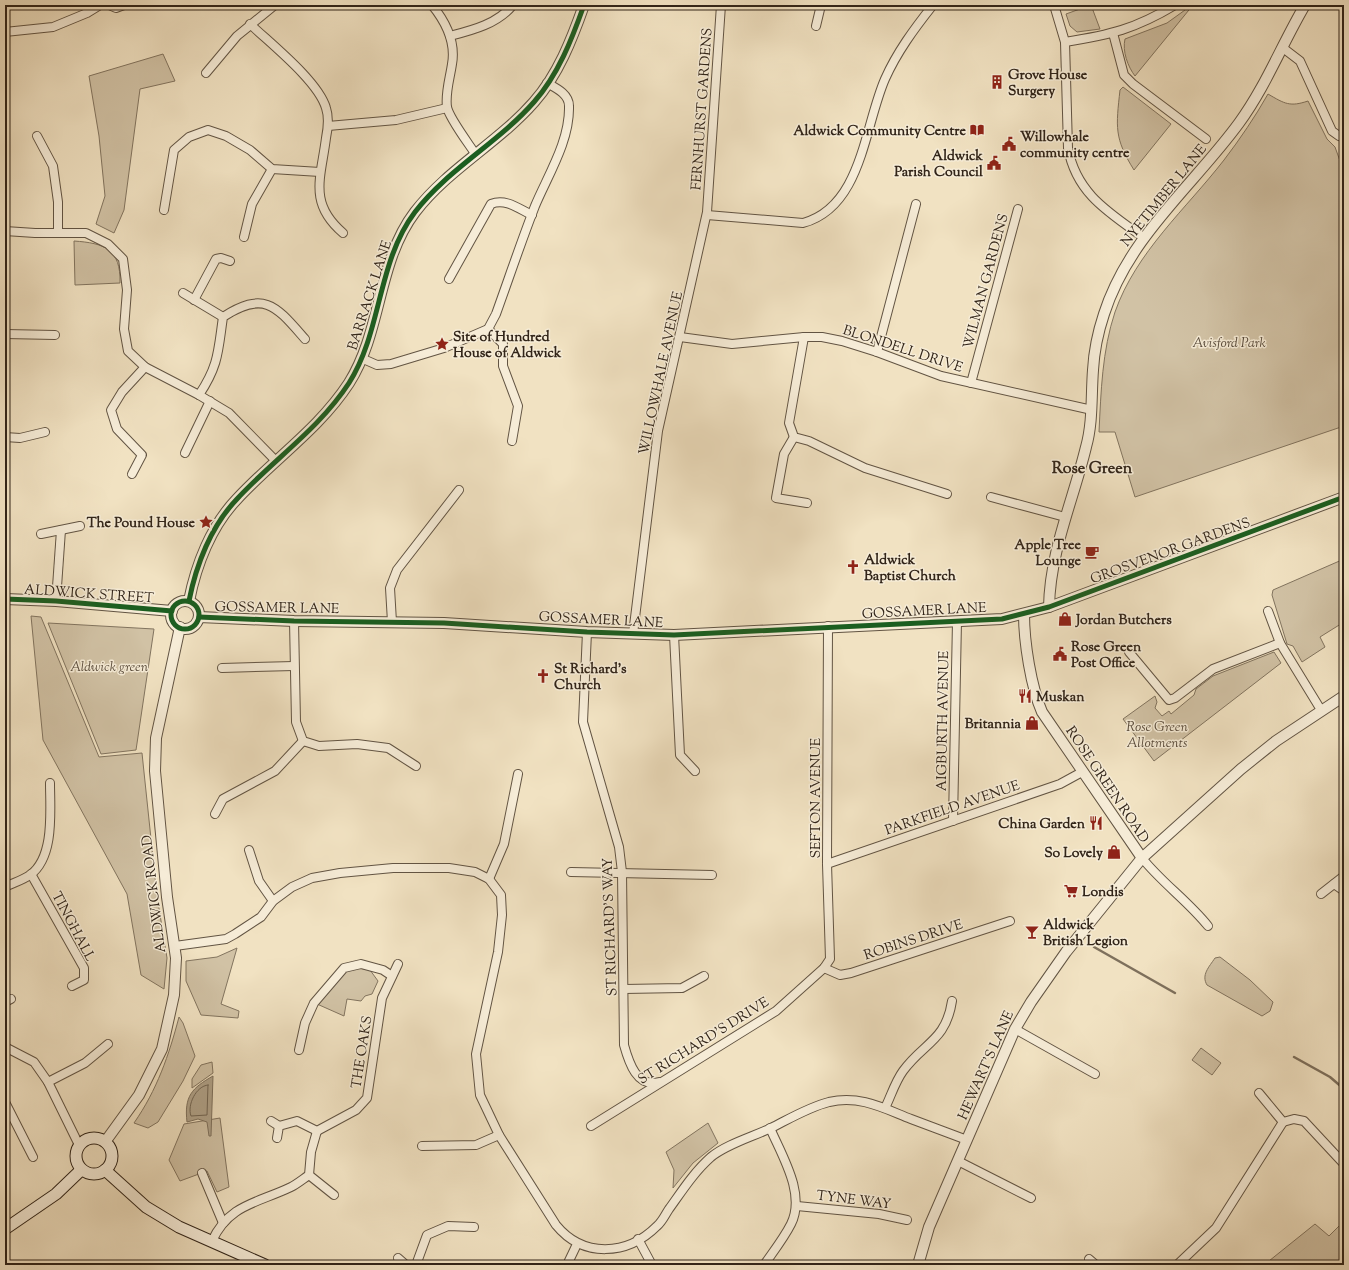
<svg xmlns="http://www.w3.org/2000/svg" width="1349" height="1270" font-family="'Sorts Mill Goudy',serif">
<rect width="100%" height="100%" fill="#f1e2c2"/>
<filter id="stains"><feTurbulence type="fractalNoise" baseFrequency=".005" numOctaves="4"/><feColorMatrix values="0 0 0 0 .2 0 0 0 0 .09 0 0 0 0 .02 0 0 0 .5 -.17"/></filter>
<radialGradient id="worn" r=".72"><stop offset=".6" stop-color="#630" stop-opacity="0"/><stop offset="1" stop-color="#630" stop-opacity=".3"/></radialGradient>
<g fill="#d1c2a5" stroke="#82745f">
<polygon points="1091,5 1100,29 1077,32 1070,26 1066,14"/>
<path d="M 1186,5 L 1193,5 L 1135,76 C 1128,67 1122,51 1125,39 L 1167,23 L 1185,10 Z"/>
<polygon points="163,54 175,81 140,89 124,210 114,233 96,224 105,196 99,136 89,76"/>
<path d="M 1123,87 L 1171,124 L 1134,170 C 1114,138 1116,127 1120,90 Z"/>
<path d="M 1268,94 C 1285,104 1290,107 1308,101 L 1327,139 L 1335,147 L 1344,172 L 1344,426 L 1135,497 L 1115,432 L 1099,432 C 1101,392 1102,351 1115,312 C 1136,252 1186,209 1224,160 C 1240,139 1255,117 1268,94 Z"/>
<path d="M 74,241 C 104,243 121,249 120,283 L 75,285 Z"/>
<polygon points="1344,559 1344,622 1320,637 1325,647 1302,662 1293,646 1287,644 1272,595 1273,590"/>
<polygon points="31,616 41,617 99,757 142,753 157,896 167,958 164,989 141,975 127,894 43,740"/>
<polygon points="48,623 154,629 136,750 101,754"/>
<polygon points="1274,652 1281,663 1154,761 1123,719 1155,696 1157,702 1155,708 1162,716 1169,711 1171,714 1194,695 1196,689 1213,676"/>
<polygon points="237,948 221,1004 239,1011 238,1018 201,1015 186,981 186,961 217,957"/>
<path d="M 1220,957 L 1250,980 L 1273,1002 L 1270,1011 L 1262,1016 L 1207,985 C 1201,975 1209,967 1215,958 Z"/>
<polygon points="359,968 370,970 378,981 372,994 365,996 361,1001 347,999 344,1016 317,1004 346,971"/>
<path d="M 179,1017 L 183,1023 L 195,1056 L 183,1081 L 158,1122 L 148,1128 L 134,1123 C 157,1090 169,1055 179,1017 Z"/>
<polygon points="1201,1048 1221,1063 1212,1075 1192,1060"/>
<polygon points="212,1062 213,1073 192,1088 192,1079 201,1065"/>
<polygon points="220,1118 229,1187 217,1192 207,1171 180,1181 169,1160 184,1124"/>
<polygon points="708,1123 718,1143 693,1163 673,1188 674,1170 666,1152"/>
<polygon points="1344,1221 1344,1265 1264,1265 1315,1224 1329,1236"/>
</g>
<path fill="#b0a289" stroke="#7e705c" d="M 213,1076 L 211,1136 L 209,1136 L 207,1122 L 198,1119 L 187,1122 C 184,1096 192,1088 213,1076 Z"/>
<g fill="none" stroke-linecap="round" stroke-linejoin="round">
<path stroke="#716451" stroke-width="1" d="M 208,1085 L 207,1115 L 191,1116 C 187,1105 196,1086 208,1085 Z"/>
<g stroke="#7e705c" stroke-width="2.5">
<polyline points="1094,947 1175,993"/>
<polyline points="1294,1057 1330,1077 1344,1089"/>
</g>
<defs>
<g id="minor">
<polyline points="109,5 116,8 124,5"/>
<path d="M 432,5 C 445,21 456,42 452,64 C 450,78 445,93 447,107 C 449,118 469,144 476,155"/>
<path d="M 1054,5 L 1065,42 L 1068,148 C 1076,193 1108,212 1143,237"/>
<path d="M 250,24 C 271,44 318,81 326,108 C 329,117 328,128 326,138 C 321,178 308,203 343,233"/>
<polyline points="816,26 821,5"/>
<polyline points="5,32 53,27 87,13 100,5"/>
<polyline points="1113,33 1124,75 1133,84 1206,139"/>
<path d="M 450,36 C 473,30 497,24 513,5"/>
<path d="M 1065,42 C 1110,35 1135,29 1175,5"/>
<polyline points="1283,48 1300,61 1332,131 1339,136 1344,137"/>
<polyline points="206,73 237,36 275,5"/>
<polyline points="328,126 396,120 447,108"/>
<polyline points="37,136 53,166 58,202 58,233"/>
<polyline points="164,210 174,150 189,137 208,130 226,136 250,150 272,169 320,172"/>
<path d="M 707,215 L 803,223 C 862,207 864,127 885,79 C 897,52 914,29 933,5"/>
<polyline points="5,231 35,233 86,233 108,244 123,259 127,290 124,329 128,351 145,367 199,395 229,413 276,461"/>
<polyline points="244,237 252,204 272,169"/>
<path d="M 449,279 L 491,204 C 506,198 519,209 532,215"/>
<polyline points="183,293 223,317"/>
<polyline points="194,300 216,259 221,258 230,261"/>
<polyline points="488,329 503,344 503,366 518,406 512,441"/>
<polyline points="5,334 55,335"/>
<polyline points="680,337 732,344 804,337 822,337 842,341 877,352 941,376 1092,410"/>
<polyline points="804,337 789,423 794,437 809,441 865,468 947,494"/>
<polyline points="877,352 916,204"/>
<path d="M 361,358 L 377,365 L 391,364 L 444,348 L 488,329 L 496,314 C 509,278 521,242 535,206 C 548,175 570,141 569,106 C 569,94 556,88 547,83"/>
<polyline points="971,383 1018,209"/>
<path d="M 199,395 C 219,365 218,351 223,317 C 265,290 276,306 305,339"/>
<polyline points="5,437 20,438 45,432"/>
<polyline points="794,437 784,454 776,498 807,503"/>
<polyline points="185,453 210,401"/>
<polyline points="132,474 142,455 117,429 111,410 122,392 145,367"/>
<polyline points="991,497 1065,517"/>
<polyline points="41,534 80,526"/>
<polyline points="56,601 61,530"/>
<polyline points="1268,611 1280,643 1321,710"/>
<polyline points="294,621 296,722 303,741 319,746 357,744 388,748 416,766"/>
<polyline points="392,622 390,588 397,570 459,490"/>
<path d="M 587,632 L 583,722 L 619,847 L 622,872 L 624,1045 C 629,1063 637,1088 659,1082"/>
<polyline points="633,634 658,431 707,212 721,5"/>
<polyline points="674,635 680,755 695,771"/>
<polyline points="1129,652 1169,700 1175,698 1213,669 1280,643"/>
<polyline points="222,668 294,666"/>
<polyline points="215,814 223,799 275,771 303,741"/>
<polyline points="953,821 957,621"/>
<polyline points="249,850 259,881 273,901"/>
<path d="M 1142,858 C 1162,883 1188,901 1208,926"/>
<polyline points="827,864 1060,784 1082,772"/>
<polyline points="571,872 712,875"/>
<polyline points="31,874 84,968 84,980 72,986"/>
<polyline points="489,879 504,844 518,774"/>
<polyline points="1334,884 1344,891"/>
<path d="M 5,887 C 13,883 23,880 30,875 C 55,857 50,810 50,783"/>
<polyline points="1321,894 1344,876"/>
<path d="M 175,946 L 226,939 L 235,934 L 261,917 L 273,901 L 292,887 L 312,878 L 340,873 L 393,868 L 449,868 L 475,872 L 489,879 L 501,895 L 502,915 L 498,952 L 476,1054 L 480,1095 L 499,1135 L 556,1225 C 583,1258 627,1256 657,1226 C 662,1222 665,1215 669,1209 C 682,1191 694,1172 711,1157 C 727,1144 752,1137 771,1128 C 789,1119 809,1107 829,1102 C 860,1095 883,1108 911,1119 C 930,1126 948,1133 967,1140"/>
<polyline points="824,968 840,975 851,973 1010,921"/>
<polyline points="624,989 682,988 704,976"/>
<polyline points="5,1002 11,999"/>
<polyline points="1015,1029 1095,1074"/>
<polyline points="5,1047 34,1062 48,1082 79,1145"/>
<polyline points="299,1050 305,1023 314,1003 344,968 361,964 383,970 392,976"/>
<polyline points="48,1082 85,1063 108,1044"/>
<polyline points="1259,1093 1283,1122"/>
<polyline points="5,1102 33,1157"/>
<path d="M 885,1108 C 891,1096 895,1082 903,1071 C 923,1043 946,1041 952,1001"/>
<polyline points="271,1121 279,1126"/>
<polyline points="1283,1122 1294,1119 1304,1121 1344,1164"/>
<polyline points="591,1126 776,1011 824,968 830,959 827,864 828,626"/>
<polyline points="317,1131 356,1110 367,1098 382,998 398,964"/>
<polyline points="277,1138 279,1126 297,1121 317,1131"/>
<polyline points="422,1146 476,1145 499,1135"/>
<polyline points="958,1161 1031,1198"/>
<polyline points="202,1173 223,1223"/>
<polyline points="309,1175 334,1195"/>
<polyline points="797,1206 879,1214 907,1220"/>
<polyline points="638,1239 652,1265"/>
<path d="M 212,1241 C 229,1204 258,1203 291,1187 C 297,1184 303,1179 309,1175 L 311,1152 L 317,1131"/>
<polyline points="398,1258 406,1265"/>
<polyline points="1089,1259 1096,1265"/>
<polyline points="416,1265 427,1235 448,1226 474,1227"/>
<polyline points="567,1265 577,1244"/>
<path d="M 764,1265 C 773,1252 784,1238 791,1224 C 806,1194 782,1156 770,1128"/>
<polyline points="1177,1265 1216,1228 1283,1122"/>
</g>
<g id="tertiary">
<polyline points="5,599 56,601 172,611"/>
<path d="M 189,601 C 196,565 211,526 237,499 C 274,459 319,429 349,383 C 382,331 377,262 415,212 C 448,169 498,143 534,102 C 558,75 572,39 584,5"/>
<circle cx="185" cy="615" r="14"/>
<path d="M 1049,607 C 1050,551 1073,501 1086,447 C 1093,422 1091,396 1093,370 C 1094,351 1098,332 1104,314 C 1129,236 1193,186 1239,123 C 1266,86 1282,44 1305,5"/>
<path d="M 1024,614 C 1024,642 1031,687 1042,712 L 1142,858"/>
<polyline points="199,617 294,621 444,623 587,632 674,635 1002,619 1049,607 1344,497"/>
<polyline points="105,1142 139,1095 162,1049 174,995 176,958 167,897 155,771 156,738 180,627"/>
<polyline points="918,1265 929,1227 1015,1029 1031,1002 1066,952 1142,858 1241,769 1276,741 1344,696"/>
</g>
<g id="secondary">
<circle cx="94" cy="1156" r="18"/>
<polyline points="105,1170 146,1207 179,1227 265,1265"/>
<polyline points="5,1229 56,1194 81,1170"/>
</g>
</defs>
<use href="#minor" stroke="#625443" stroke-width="10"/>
<use href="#tertiary" stroke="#625443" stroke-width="12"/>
<use href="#secondary" stroke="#322519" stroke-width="13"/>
<use href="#minor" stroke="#f6ecd7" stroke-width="8"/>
<use href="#tertiary" stroke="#f6ecd7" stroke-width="10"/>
<use href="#secondary" stroke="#f6ecd7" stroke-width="11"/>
<defs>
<g id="cycleway">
<polyline points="5,599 56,601 172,611"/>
<path d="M 189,601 C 196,565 211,526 237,499 C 274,459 319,429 349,383 C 382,331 377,262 415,212 C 448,169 498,143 534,102 C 558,75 572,39 584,5"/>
<circle cx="185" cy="615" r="14"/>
<polyline points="199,617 294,621 444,623 587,632 674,635 1002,619 1049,607 1344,497"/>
</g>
</defs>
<use href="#cycleway" stroke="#f6ecd7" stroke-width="8"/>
<use href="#cycleway" stroke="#1b5e20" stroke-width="5"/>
</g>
<defs>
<symbol id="building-bare" viewBox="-9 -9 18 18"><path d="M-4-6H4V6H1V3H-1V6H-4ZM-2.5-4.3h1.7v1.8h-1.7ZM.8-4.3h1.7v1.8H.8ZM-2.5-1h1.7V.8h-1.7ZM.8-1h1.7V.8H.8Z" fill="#8f2418" stroke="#f6ecd7" stroke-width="2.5" paint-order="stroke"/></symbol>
<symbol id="library-bare" viewBox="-9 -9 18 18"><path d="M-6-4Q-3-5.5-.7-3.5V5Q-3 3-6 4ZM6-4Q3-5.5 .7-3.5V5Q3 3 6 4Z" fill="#8f2418" stroke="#f6ecd7" stroke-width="2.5" paint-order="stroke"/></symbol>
<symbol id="civic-bare" viewBox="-9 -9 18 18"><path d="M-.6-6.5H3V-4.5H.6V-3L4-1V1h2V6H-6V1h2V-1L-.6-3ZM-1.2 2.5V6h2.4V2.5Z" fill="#8f2418" stroke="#f6ecd7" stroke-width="2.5" paint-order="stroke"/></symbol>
<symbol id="sight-bare" viewBox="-9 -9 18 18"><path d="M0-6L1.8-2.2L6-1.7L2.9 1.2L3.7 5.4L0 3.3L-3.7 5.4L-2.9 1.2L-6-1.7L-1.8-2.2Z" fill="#8f2418" stroke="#f6ecd7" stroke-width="2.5" paint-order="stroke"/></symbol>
<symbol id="cafe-bare" viewBox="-9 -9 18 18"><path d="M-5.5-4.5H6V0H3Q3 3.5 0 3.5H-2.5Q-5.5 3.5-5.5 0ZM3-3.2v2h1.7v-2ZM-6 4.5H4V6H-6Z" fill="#8f2418" stroke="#f6ecd7" stroke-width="2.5" paint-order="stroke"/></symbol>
<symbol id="church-bare" viewBox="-9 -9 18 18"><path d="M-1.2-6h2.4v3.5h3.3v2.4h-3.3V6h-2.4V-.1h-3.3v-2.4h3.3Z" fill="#8f2418" stroke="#f6ecd7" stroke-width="2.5" paint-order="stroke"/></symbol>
<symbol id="shop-bare" viewBox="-9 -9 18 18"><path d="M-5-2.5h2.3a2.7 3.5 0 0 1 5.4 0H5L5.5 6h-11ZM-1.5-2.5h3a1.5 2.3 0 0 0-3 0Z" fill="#8f2418" stroke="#f6ecd7" stroke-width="2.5" paint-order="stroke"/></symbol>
<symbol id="restaurant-bare" viewBox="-9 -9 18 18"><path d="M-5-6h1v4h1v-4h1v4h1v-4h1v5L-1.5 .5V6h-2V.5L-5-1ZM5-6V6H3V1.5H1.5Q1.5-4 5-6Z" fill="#8f2418" stroke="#f6ecd7" stroke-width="2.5" paint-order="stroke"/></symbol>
<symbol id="supermarket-bare" viewBox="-9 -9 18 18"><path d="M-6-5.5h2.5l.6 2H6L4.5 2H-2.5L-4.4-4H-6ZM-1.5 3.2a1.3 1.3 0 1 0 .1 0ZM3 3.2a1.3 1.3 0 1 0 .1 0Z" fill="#8f2418" stroke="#f6ecd7" stroke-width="2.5" paint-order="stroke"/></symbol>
<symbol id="bar-bare" viewBox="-9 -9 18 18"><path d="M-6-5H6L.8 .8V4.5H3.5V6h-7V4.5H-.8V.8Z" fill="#8f2418" stroke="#f6ecd7" stroke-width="2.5" paint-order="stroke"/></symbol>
</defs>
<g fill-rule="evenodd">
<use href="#building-bare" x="987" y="72" width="20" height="20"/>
<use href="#library-bare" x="967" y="120" width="20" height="20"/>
<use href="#civic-bare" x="999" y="134" width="20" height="20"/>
<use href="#civic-bare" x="984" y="153" width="20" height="20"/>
<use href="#sight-bare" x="432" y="334" width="20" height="20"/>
<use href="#sight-bare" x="196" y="512" width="20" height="20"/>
<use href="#cafe-bare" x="1082" y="542" width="20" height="20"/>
<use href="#church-bare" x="843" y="557" width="20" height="20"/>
<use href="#shop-bare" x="1055" y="609" width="20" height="20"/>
<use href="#civic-bare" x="1050" y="644" width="20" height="20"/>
<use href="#church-bare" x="533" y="666" width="20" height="20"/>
<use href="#restaurant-bare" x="1015" y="686" width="20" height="20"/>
<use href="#shop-bare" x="1022" y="713" width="20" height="20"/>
<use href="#restaurant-bare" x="1086" y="813" width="20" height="20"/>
<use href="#shop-bare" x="1104" y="842" width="20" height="20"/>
<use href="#supermarket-bare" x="1061" y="881" width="20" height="20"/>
<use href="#bar-bare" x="1022" y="922" width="20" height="20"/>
</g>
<g text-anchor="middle" stroke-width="3" stroke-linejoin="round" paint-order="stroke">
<g font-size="14" font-weight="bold" fill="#322519" stroke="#f6ecd7" text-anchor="start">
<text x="1008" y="79">Grove House<tspan x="1008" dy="16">Surgery</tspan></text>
<text x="966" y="135" text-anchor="end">Aldwick Community Centre</text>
<text x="1020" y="141">Willowhale<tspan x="1020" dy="16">community centre</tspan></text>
<text x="983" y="160" text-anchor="end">Aldwick<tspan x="983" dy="16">Parish Council</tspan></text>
<text x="453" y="341">Site of Hundred<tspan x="453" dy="16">House of Aldwick</tspan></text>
<text x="195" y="527" text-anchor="end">The Pound House</text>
<text x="1081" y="549" text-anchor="end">Apple Tree<tspan x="1081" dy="16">Lounge</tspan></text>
<text x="864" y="564">Aldwick<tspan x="864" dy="16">Baptist Church</tspan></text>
<text x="1076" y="624">Jordan Butchers</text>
<text x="1071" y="651">Rose Green<tspan x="1071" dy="16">Post Office</tspan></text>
<text x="554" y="673">St Richard’s<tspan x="554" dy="16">Church</tspan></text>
<text x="1036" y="701">Muskan</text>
<text x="1021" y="728" text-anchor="end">Britannia</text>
<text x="1085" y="828" text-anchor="end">China Garden</text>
<text x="1103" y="857" text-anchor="end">So Lovely</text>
<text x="1082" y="896">Londis</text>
<text x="1043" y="929">Aldwick<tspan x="1043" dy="16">British Legion</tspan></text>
</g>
<g font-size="14" fill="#322519" stroke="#f6ecd7">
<text transform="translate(701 109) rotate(-86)" y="5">FERNHURST GARDENS</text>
<text transform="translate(1163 195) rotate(-51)" y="5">NYETIMBER LANE</text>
<text transform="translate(985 281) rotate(-75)" y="5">WILMAN GARDENS</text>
<text transform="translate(369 295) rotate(-72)" y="5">BARRACK LANE</text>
<text transform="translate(903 348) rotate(18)" y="5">BLONDELL DRIVE</text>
<text transform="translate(660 373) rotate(-78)" y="5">WILLOWHALE AVENUE</text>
<text transform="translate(1170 550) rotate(-20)" y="5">GROSVENOR GARDENS</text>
<text transform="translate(89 593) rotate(4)" y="5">ALDWICK STREET</text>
<text transform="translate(277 607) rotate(1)" y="5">GOSSAMER LANE</text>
<text transform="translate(924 610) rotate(-3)" y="5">GOSSAMER LANE</text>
<text transform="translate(601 619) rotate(3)" y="5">GOSSAMER LANE</text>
<text transform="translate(942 721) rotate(-89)" y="5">AIGBURTH AVENUE</text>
<text transform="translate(1108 784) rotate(56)" y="5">ROSE GREEN ROAD</text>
<text transform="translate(815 798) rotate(-90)" y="5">SEFTON AVENUE</text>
<text transform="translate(952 807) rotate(-19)" y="5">PARKFIELD AVENUE</text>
<text transform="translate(153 894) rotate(-97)" y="5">ALDWICK ROAD</text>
<text transform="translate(74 926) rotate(62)" y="5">TINGHALL</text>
<text transform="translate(609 927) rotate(-92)" y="5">ST RICHARD'S WAY</text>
<text transform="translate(913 939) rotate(-18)" y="5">ROBINS DRIVE</text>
<text transform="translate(703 1040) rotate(-32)" y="5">ST RICHARD'S DRIVE</text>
<text transform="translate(361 1052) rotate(-81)" y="5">THE OAKS</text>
<text transform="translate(985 1065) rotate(-66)" y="5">HEWART'S LANE</text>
<text transform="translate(854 1199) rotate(7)" y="5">TYNE WAY</text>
</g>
<g font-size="14" font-style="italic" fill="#5a4c3c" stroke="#f6ecd7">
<text x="1229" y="347">Avisford Park</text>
<text x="109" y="671">Aldwick green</text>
<text x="1157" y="731">Rose Green<tspan x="1157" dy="16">Allotments</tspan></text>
</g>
<g font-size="16" font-weight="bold" fill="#322519" stroke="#f6ecd7">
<text x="1092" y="473">Rose Green</text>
</g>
</g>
<rect width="1349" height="1270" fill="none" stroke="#f1e2c2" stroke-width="20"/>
<rect x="6" y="6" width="1337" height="1258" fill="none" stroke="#322519" stroke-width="2"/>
<rect x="10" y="10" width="1329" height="1250" fill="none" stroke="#322519"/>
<rect width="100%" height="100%" filter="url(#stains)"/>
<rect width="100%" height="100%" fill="url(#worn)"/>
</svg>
